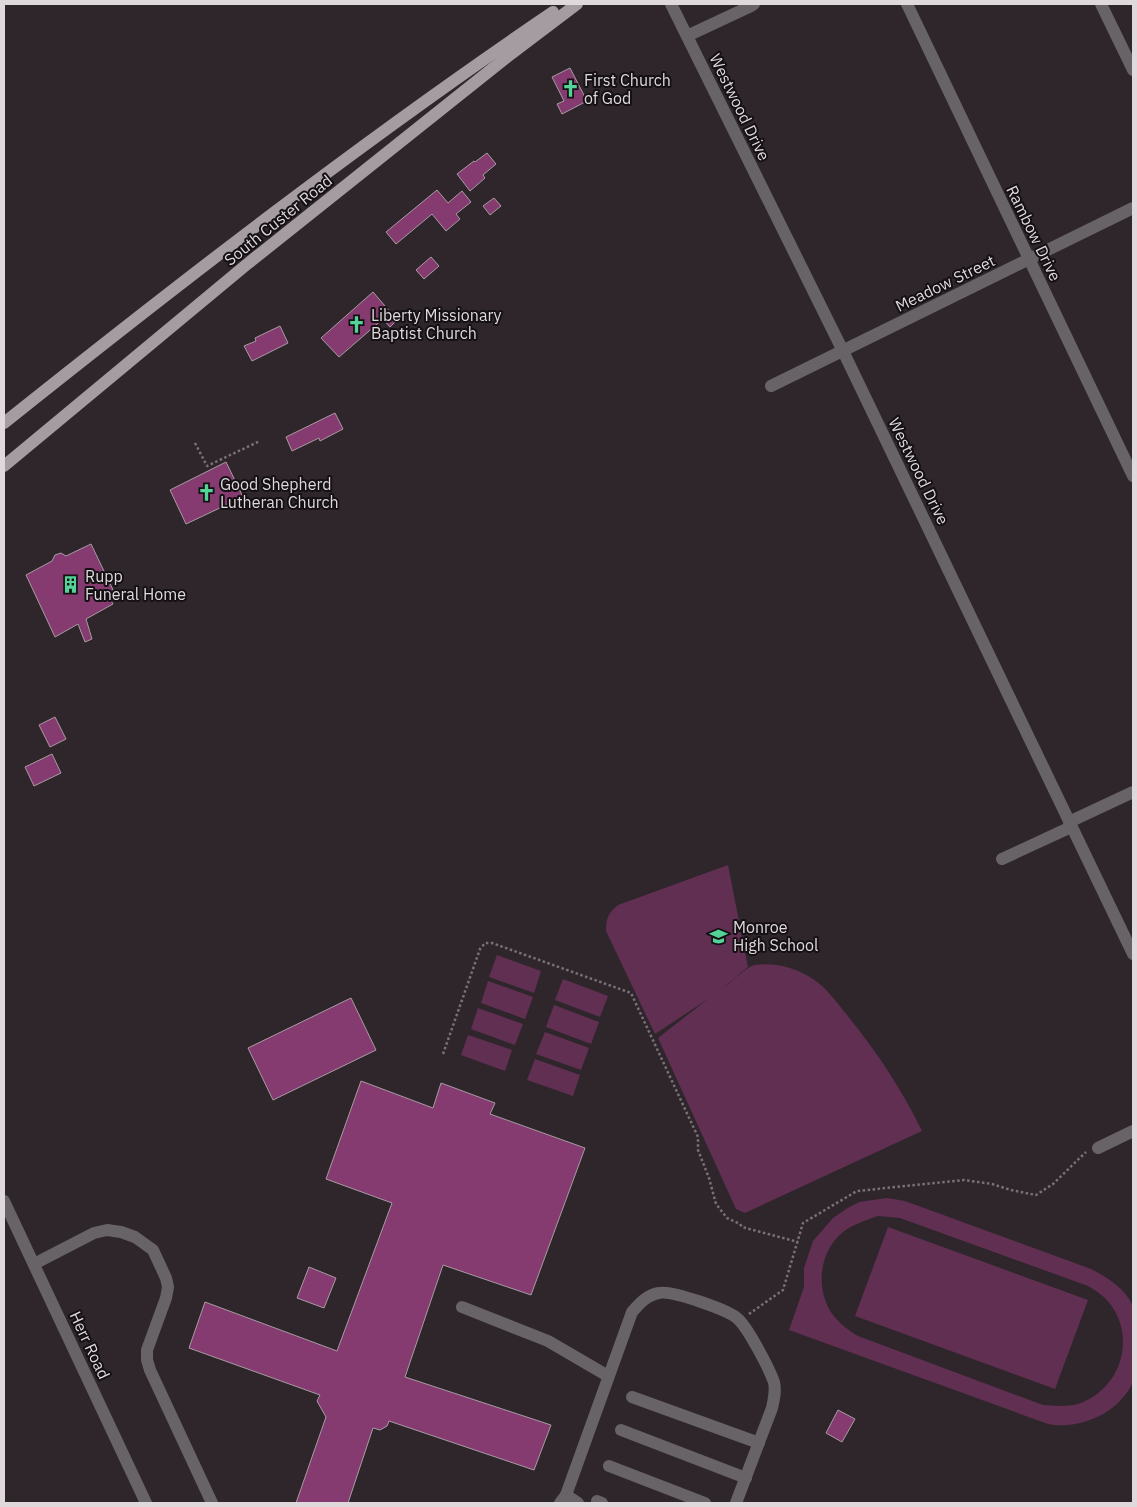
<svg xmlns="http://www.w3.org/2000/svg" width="1137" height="1507" font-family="'IBM Plex Sans',sans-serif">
<rect width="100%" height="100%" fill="#2f262c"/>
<g fill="#602f51" fill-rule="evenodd">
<path d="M 728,865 L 748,967 L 724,987 C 732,982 746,967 755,965 C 775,962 797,968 813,979 C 827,988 837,1003 847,1015 C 877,1052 901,1088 922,1131 L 745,1213 L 736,1209 L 658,1038 L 708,999 L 655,1034 L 606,931 C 606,919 608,913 618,905 Z"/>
<polygon points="497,955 541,971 534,993 489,977"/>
<polygon points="563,979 608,996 600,1017 555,1000"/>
<polygon points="488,981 533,997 525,1019 481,1003"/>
<polygon points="554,1005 599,1022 591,1044 546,1027"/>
<polygon points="478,1008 523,1024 515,1045 471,1029"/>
<polygon points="545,1032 589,1048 581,1070 536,1054"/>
<polygon points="468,1035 512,1050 505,1071 461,1055"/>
<polygon points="535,1059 580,1075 573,1096 527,1080"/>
<path d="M 887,1198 L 905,1201 L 1091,1269 C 1107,1277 1124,1288 1132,1304 C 1136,1311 1133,1370 1133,1382 C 1119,1413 1081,1430 1048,1424 L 789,1330 L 804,1287 L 804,1268 L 813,1241 L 833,1218 L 846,1209 L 859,1202 ZM 878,1216 L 900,1218 L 1088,1286 C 1097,1291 1105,1297 1111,1305 C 1136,1340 1120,1388 1081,1403 C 1069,1407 1055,1406 1043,1405 L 858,1336 C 846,1329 834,1319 828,1307 C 816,1282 821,1250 843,1232 C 852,1225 866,1220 878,1216 Z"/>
<polygon points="888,1227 1088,1300 1055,1389 855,1316"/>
</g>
<g fill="#853b70" stroke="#a79ca3">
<polygon points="570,68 587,101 562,114 557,104 564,101 552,77"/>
<polygon points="487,153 496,164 483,175 485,178 470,191 457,174 474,161 475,162"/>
<polygon points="437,190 448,203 462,191 471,202 456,214 460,219 446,231 432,214 396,244 386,232"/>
<polygon points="494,198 501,206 490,215 483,206"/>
<polygon points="431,257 439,266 424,279 416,270"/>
<polygon points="373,292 397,320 390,327 383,319 339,357 321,338"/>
<polygon points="280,326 288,343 252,361 244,346 256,341 255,338"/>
<polygon points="335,413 343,429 320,441 319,438 292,451 286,437"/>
<polygon points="226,462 243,497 186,524 170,490"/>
<polygon points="91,544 115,594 109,597 113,604 86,619 92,639 85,642 78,624 55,637 26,575 52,561 55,555 61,553 66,556"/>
<polygon points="55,717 66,739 50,747 39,725"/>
<polygon points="52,754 61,773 34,786 25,767"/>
<polygon points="351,998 376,1050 273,1100 248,1048"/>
<polygon points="361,1081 433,1108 441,1083 495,1103 490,1114 585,1148 531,1295 443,1265 405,1377 551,1425 534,1470 389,1421 387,1426 380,1430 373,1428 348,1503 296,1503 326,1417 317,1401 320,1395 189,1348 205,1302 337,1351 392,1203 326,1179"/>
<polygon points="309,1267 336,1278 324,1308 297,1298"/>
<polygon points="838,1410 855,1419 842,1442 826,1433"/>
</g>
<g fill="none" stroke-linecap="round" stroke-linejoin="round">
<g stroke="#797176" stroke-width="2.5" stroke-dasharray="2.5 2.5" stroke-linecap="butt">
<polyline points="195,443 207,466 260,441"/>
<polyline points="443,1054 480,949 485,943 492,943 631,993 698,1137 698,1150 709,1178 716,1204 727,1218 740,1224 742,1227 798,1242"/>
<polyline points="749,1314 783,1290 803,1223 857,1191 964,1180 992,1184 1011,1190 1036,1195 1053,1184 1086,1152"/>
</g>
<g stroke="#676366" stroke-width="12">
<polyline points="671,4 843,351 1133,954"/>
<polyline points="907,4 1133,476"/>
<polyline points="1101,4 1133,70"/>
<polyline points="687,36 751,6 754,4"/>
<polyline points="771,386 1133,208"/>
<polyline points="1069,822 1133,792"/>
<polyline points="1002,859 1071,827"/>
<polyline points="1098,1148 1133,1131"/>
<polyline points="4,1201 146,1503"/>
<polyline points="34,1264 94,1233 107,1230 121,1232 135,1237 153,1250 166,1278 168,1287 166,1298 147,1350 147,1360 150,1370 212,1503"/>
<polyline points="462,1307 548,1341 608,1376"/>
<polyline points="632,1397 759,1443"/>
<polyline points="621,1430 746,1478"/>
<polyline points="609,1466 705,1503"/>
<path d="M 566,1495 L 632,1312 C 640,1303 647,1295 659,1293 C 671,1290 729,1310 738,1319 C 748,1328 769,1368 774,1382 C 776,1391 774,1399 772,1408 L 736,1503"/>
<polyline points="597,1501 602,1503"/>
<polyline points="560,1503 566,1495 578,1503"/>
</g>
<g stroke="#a59ca2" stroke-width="12">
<path d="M 4,423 C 182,281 364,140 553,12"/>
<polyline points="4,466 246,265 507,57 577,4"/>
</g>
</g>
<defs>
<symbol id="church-bare" viewBox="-9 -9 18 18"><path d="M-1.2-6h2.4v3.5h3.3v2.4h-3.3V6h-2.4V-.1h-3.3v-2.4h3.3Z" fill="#53d397" stroke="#141013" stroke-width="2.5" paint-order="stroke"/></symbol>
<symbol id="building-bare" viewBox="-9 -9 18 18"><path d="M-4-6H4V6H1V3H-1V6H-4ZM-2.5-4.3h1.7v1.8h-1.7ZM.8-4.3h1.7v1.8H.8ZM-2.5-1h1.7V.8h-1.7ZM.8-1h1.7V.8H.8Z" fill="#53d397" stroke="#141013" stroke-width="2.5" paint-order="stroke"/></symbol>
<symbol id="school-bare" viewBox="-9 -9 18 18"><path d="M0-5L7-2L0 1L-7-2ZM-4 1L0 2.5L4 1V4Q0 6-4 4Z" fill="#53d397" stroke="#141013" stroke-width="2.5" paint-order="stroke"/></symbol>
</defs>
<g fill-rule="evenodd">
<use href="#church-bare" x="558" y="76" width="25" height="25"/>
<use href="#church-bare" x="344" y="312" width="25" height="25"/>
<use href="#church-bare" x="194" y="480" width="25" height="25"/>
<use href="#building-bare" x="58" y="572" width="25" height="25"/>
<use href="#school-bare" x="706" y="924" width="25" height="25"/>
</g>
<g text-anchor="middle" stroke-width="4" stroke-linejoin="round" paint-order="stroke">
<g font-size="16" fill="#dfd9dc" stroke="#141013" text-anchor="start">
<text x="584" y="86">First Church<tspan x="584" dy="18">of God</tspan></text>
<text x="371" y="321">Liberty Missionary<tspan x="371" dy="18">Baptist Church</tspan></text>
<text x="220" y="490">Good Shepherd<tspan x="220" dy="18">Lutheran Church</tspan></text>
<text x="85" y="582">Rupp<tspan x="85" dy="18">Funeral Home</tspan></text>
<text x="733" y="933">Monroe<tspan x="733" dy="18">High School</tspan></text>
</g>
<g font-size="16" fill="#dfd9dc" stroke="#141013">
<text transform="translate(740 107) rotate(64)" y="6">Westwood Drive</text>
<text transform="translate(278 220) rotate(-39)" y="6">South Custer Road</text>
<text transform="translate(1034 233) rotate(64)" y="6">Rambow Drive</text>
<text transform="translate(945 283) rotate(-26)" y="6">Meadow Street</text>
<text transform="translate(919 471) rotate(64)" y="6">Westwood Drive</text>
<text transform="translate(90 1345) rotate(65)" y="6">Herr Road</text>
</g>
</g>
<rect width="1137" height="1507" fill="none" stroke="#dfd9dc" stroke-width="10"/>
</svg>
